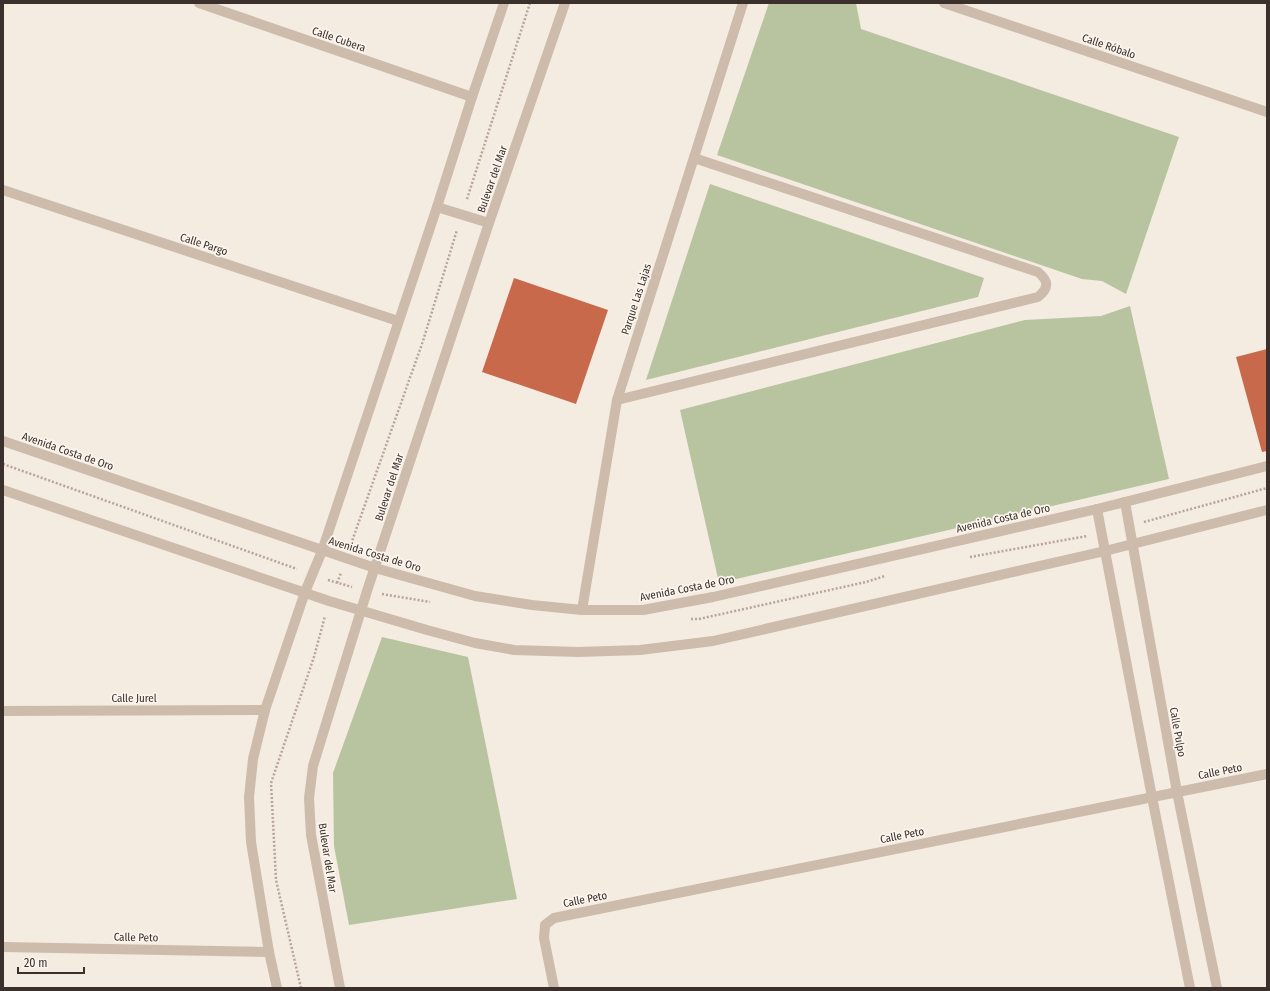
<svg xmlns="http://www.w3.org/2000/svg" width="1270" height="991" font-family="'Fira Sans Condensed',sans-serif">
<rect width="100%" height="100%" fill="#f4ebe1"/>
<g fill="#b8c4a0">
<polygon points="769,3 856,3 861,29 1179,137 1126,294 1102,281 1082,279 717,155"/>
<polygon points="710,184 984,278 978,297 646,380"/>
<polygon points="1130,306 1169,479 719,583 680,410 1025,320 1101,316"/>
<polygon points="382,637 468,657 517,899 349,925 334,846 333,773"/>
</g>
<g fill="#c8694b">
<polygon points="514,278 608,310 576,404 482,372"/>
<polygon points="1267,349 1267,451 1262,452 1236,357"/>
</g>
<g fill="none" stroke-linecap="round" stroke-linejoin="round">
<g stroke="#b9a596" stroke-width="2.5" stroke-dasharray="2 2" stroke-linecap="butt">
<polyline points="467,199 530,3"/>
<polyline points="3,464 297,569"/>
<polyline points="1144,522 1267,488"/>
<polyline points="351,544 423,341 457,230"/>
<polyline points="970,557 1087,536"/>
<polyline points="328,580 352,587"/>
<polyline points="337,583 341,573"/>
<polyline points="382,594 430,602"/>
<polyline points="691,619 699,619 866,582 885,576"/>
<polyline points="301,988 276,880 271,783 314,657 325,616"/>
</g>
<g stroke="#cdbbac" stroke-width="10">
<polyline points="199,3 472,97"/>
<polyline points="944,3 1267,112"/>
<polyline points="3,190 398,321"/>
<polyline points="437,207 489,223"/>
<path d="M 617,400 L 1038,297 C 1049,288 1049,281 1038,272 L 694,158"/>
<polyline points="3,441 375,568 475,596 532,605 582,610 643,610 713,597 1097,509 1267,466"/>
<polyline points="3,490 329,601 427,630 475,643 514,650 578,652 640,650 713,641 1105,551 1267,510"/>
<polyline points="1125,502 1177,792 1217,988"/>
<polyline points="1097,509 1152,797 1190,988"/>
<polyline points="582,610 617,400 743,3"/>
<polyline points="3,711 265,710"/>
<polyline points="3,947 269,952"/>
<polyline points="277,988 269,952 251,842 249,797 253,759 265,710 305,592 322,551 437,207 472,97 504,3"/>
<polyline points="340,988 311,835 309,798 313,766 367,591 489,223 565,3"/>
<polyline points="554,988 544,938 545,925 554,918 1267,774"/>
</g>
</g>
<g text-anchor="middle" stroke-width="3.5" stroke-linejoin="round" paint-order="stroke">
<g font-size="11" fill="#3b302b" stroke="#fbf5ee">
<text transform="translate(339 39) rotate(19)" y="4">Calle Cubera</text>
<text transform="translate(1109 46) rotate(19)" y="4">Calle Róbalo</text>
<text transform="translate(492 179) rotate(-71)" y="4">Bulevar del Mar</text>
<text transform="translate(204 244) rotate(18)" y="4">Calle Pargo</text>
<text transform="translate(636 299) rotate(-72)" y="4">Parque Las Lajas</text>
<text transform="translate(68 451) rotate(19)" y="4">Avenida Costa de Oro</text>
<text transform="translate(389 487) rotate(-72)" y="4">Bulevar del Mar</text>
<text transform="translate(1003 518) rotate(-13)" y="4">Avenida Costa de Oro</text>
<text transform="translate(375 554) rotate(17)" y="4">Avenida Costa de Oro</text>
<text transform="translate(687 588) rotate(-11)" y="4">Avenida Costa de Oro</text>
<text x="134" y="702">Calle Jurel</text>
<text transform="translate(1178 732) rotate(80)" y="4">Calle Pulpo</text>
<text transform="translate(1220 771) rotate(-11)" y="4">Calle Peto</text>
<text transform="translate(902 835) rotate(-11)" y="4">Calle Peto</text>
<text transform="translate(328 858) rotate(81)" y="4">Bulevar del Mar</text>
<text transform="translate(585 899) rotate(-11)" y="4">Calle Peto</text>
<text transform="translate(136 937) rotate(1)" y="4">Calle Peto</text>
</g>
</g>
<rect width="1270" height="991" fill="none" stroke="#3b302b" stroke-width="8"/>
<path d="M18 967v6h66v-6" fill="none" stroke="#3b302b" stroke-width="2"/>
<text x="24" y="967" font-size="12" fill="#3b302b" stroke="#fbf5ee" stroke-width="3" paint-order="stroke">20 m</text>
</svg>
